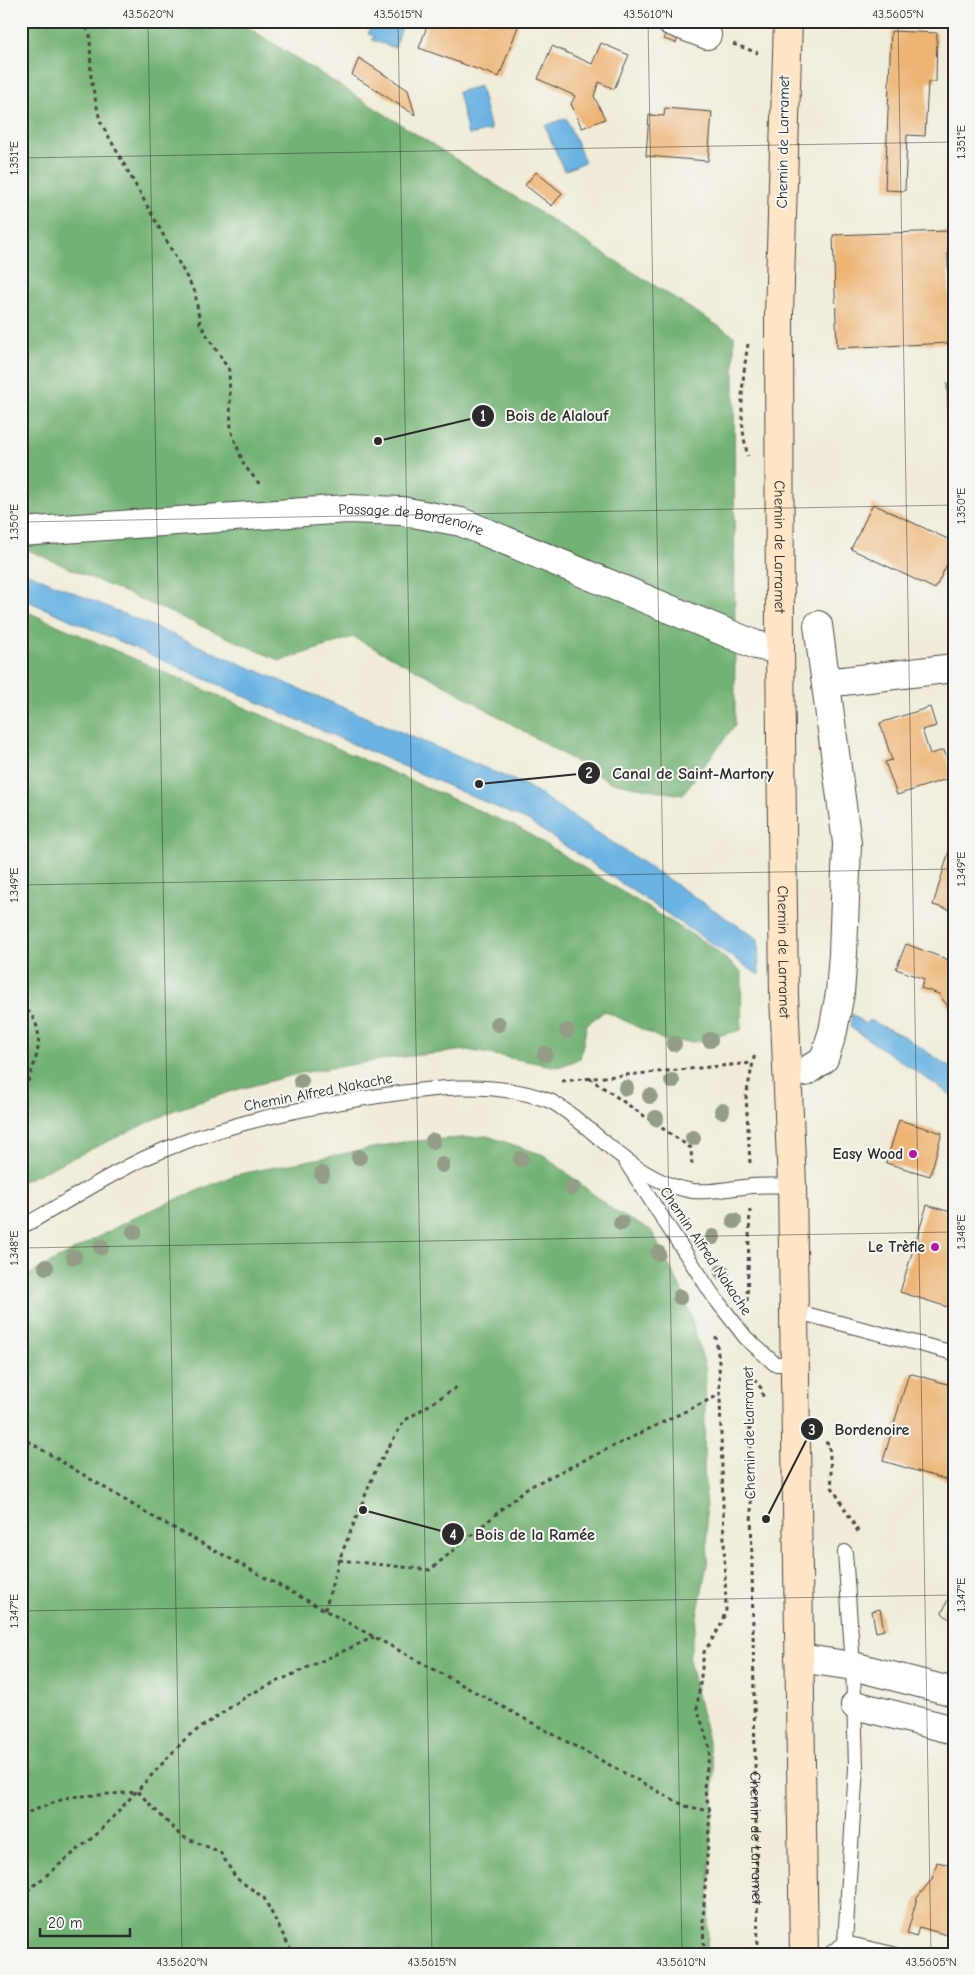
<svg xmlns="http://www.w3.org/2000/svg" width="975" height="1975" font-family="'Comic Neue',sans-serif">
<rect width="100%" height="100%" fill="#f6f6f2"/>
<filter id="ink" filterUnits="userSpaceOnUse"><feTurbulence type="fractalNoise" baseFrequency=".02" numOctaves="2"/><feDisplacementMap in="SourceGraphic" scale="10" xChannelSelector="R" yChannelSelector="G"/><feConvolveMatrix kernelMatrix="1 2 1 2 8 2 1 2 1" color-interpolation-filters="sRGB"/></filter>
<filter id="wash" filterUnits="userSpaceOnUse"><feTurbulence type="fractalNoise" baseFrequency=".0096" numOctaves="4" result="noise"/><feDisplacementMap in="SourceGraphic" scale="20" xChannelSelector="R" yChannelSelector="G"/><feGaussianBlur stdDeviation="1.12" result="paint"/><feColorMatrix in="noise" values="0 0 0 0 0 0 0 0 0 0 0 0 0 0 0 0 0 1.4 0 .05"/><feComposite in="paint" operator="in"/></filter>
<g filter="url(#wash)">
<rect width="100%" height="100%" fill="#f0ecd9"/>
<g fill="#73b274" stroke="#4f6e50">
<polygon points="28,21 238,21 734,336 735,725 682,795 610,782 445,685 353,637 281,661 21,547 21,36"/>
<polygon points="21,609 521,829 712,947 742,973 741,1030 695,1042 666,1041 605,1011 587,1024 580,1059 558,1067 467,1050 393,1058 301,1073 236,1090 175,1110 21,1182"/>
<polygon points="487,1136 544,1155 617,1213 651,1230 685,1297 706,1370 704,1461 708,1559 689,1659 714,1768 707,1954 21,1954 21,1279 137,1216 235,1175 403,1142"/>
</g>
<g fill="#6ab3e2" stroke="#4a6f86">
<polygon points="380,21 404,21 395,48 372,40 374,36 368,34 373,22 378,24"/>
<polygon points="480,86 491,130 468,135 458,92"/>
<polygon points="566,118 585,162 564,171 545,126"/>
<polygon points="21,570 527,786 758,939 759,975 528,821 21,598"/>
<polygon points="852,1014 865,1024 869,1020 905,1037 954,1070 954,1097 850,1027"/>
</g>
<g id="blocks">
<g fill="#edb473">
<polygon points="344,21 360,21 358,27"/>
<polygon points="429,21 489,22 520,21 499,77 419,48"/>
<polygon points="667,30 679,34 676,43 664,39"/>
<polygon points="891,31 937,33 936,82 928,82 925,136 907,135 905,191 885,190"/>
<polygon points="601,43 629,55 614,89 599,82 594,96 605,119 582,128 571,104 575,96 538,79 552,46 592,64"/>
<polygon points="359,58 408,90 415,115 352,75"/>
<polygon points="665,108 712,112 708,161 646,156 649,115 664,116"/>
<polygon points="536,172 562,193 552,206 525,185"/>
<polygon points="947,231 951,343 837,348 833,235"/>
<polygon points="947,383 954,383 954,496 951,496"/>
<polygon points="873,504 954,542 954,550 935,589 851,549"/>
<polygon points="930,707 936,726 922,730 930,754 944,750 953,777 897,795 885,762 892,760 880,723"/>
<polygon points="949,851 954,852 954,911 933,905"/>
<polygon points="906,944 954,962 954,1015 939,994 921,988 924,979 896,969"/>
<polygon points="899,1120 942,1133 930,1176 886,1163"/>
<polygon points="927,1205 954,1213 954,1309 900,1292"/>
<polygon points="909,1373 954,1386 954,1482 883,1461"/>
<polygon points="954,1585 954,1623 942,1613"/>
<polygon points="880,1609 884,1630 876,1632 872,1611"/>
<polygon points="937,1862 954,1866 954,1937 919,1927 916,1937 907,1934 917,1898 932,1879"/>
</g>
</g>
</g>
<g filter="url(#ink)">
<use href="#blocks" fill-opacity="0" stroke="#494845" stroke-width="1"/>
<g fill="none" stroke-linecap="round" stroke-linejoin="round">
<defs>
<g id="service">
<polyline points="626,1162 714,1297 746,1338 775,1364 795,1364"/>
<path d="M 21,1227 C 62,1205 104,1177 145,1158 C 211,1128 282,1112 353,1100 C 417,1090 487,1077 550,1101 C 565,1107 601,1140 616,1152 C 638,1170 665,1187 693,1191 C 713,1193 731,1188 751,1186 C 765,1185 779,1186 792,1185"/>
<polyline points="794,1311 954,1353"/>
<polyline points="845,1943 893,1954"/>
<polyline points="830,1954 845,1943 856,1767 853,1666 845,1552"/>
</g>
<g id="minor">
<polyline points="670,21 707,35"/>
<path id="s2" d="M 21,532 L 347,509 L 402,511 L 461,522 L 756,645 L 780,650"/>
<polyline points="826,683 954,668"/>
<polyline points="788,1073 805,1072 824,1059 833,1031 840,993 843,954 847,843 818,625"/>
<polyline points="799,1658 853,1666 954,1692"/>
<polyline points="855,1705 954,1730"/>
</g>
<g id="secondary">
<path id="s3" d="M 788,21 L 779,314 L 780,650 L 784,996 L 792,1185 L 804,1954"/>
</g>
</defs>
<use href="#service" stroke="#494845" stroke-width="16"/>
<use href="#minor" stroke="#494845" stroke-width="30"/>
<use href="#secondary" stroke="#494845" stroke-width="30"/>
<g stroke="#494845" stroke-width="3" stroke-dasharray="4 4" stroke-linecap="butt">
<polyline points="81,21 90,33 91,79 100,121 195,292 200,324 229,370 231,430 244,465 261,486"/>
<polyline points="733,44 758,53"/>
<path d="M 748,344 C 742,379 738,421 748,456"/>
<path d="M 21,1005 C 53,1028 34,1067 21,1097"/>
<polyline points="589,1078 691,1148 692,1168"/>
<polyline points="562,1081 753,1063"/>
<polyline points="750,1163 746,1096 755,1053"/>
<polyline points="747,1301 750,1207"/>
<path id="s1" d="M 749,1372 L 758,1954"/>
<polyline points="749,1373 761,1388 764,1400"/>
<polyline points="21,1437 148,1514 685,1806 710,1811"/>
<polyline points="825,1443 829,1443 832,1487 860,1535"/>
<polyline points="339,1560 430,1570 527,1488 719,1395"/>
<polyline points="325,1610 339,1560 376,1469 404,1421 457,1387"/>
<polyline points="21,1815 69,1797 138,1792 181,1836 220,1852 236,1878 264,1898 293,1954"/>
<polyline points="21,1896 97,1834 187,1737 250,1694 374,1637"/>
<polyline points="704,1954 703,1920 710,1811 704,1787 710,1749 697,1708 704,1652 720,1627 726,1610 719,1362 716,1337"/>
</g>
<use href="#service" stroke="#fff" stroke-width="14"/>
<use href="#minor" stroke="#fff" stroke-width="28"/>
<use href="#secondary" stroke="#fde5c5" stroke-width="28"/>
</g>
<g fill="#949d89">
<circle cx="498" cy="1024" r="8"/>
<circle cx="567" cy="1031" r="8"/>
<circle cx="710" cy="1040" r="8"/>
<circle cx="674" cy="1044" r="8"/>
<circle cx="545" cy="1054" r="8"/>
<circle cx="301" cy="1081" r="8"/>
<circle cx="672" cy="1081" r="8"/>
<circle cx="626" cy="1088" r="8"/>
<circle cx="650" cy="1096" r="8"/>
<circle cx="722" cy="1111" r="8"/>
<circle cx="656" cy="1118" r="8"/>
<circle cx="693" cy="1138" r="8"/>
<circle cx="433" cy="1141" r="8"/>
<circle cx="359" cy="1157" r="8"/>
<circle cx="521" cy="1159" r="8"/>
<circle cx="442" cy="1165" r="8"/>
<circle cx="322" cy="1174" r="8"/>
<circle cx="572" cy="1188" r="8"/>
<circle cx="734" cy="1221" r="8"/>
<circle cx="621" cy="1223" r="8"/>
<circle cx="134" cy="1232" r="8"/>
<circle cx="713" cy="1237" r="8"/>
<circle cx="101" cy="1247" r="8"/>
<circle cx="658" cy="1253" r="8"/>
<circle cx="74" cy="1257" r="8"/>
<circle cx="46" cy="1267" r="8"/>
<circle cx="722" cy="1272" r="8"/>
<circle cx="680" cy="1297" r="8"/>
</g>
</g>
<path fill="none" stroke="#2b2b2b" stroke-width="1" stroke-opacity="0.45" d="M 148,21 L 182,1954M 398,21 L 432,1954M 648,21 L 682,1954M 898,21 L 931,1954M 21,158 L 954,142M 21,522 L 954,505M 21,885 L 954,869M 21,1248 L 954,1232M 21,1611 L 954,1595"/>
<g fill="#b5179e" stroke="#f6f6f2" stroke-width="2">
<circle cx="913" cy="1154" r="5"/>
<circle cx="935" cy="1247" r="5"/>
</g>
<g text-anchor="middle" stroke-width="4" stroke-linejoin="round" paint-order="stroke">
<g font-size="15" fill="#2b2b2b" stroke="#f6f6f2">
<text transform="translate(783 142) rotate(-89)" y="5">Chemin de Larramet</text>
<text dy="5" stroke="none"><textPath href="#s2" startOffset="392">Passage de Bordenoire</textPath></text>
<text dy="5" stroke="none"><textPath href="#s3" startOffset="526">Chemin de Larramet</textPath></text>
<text dy="5" stroke="none"><textPath href="#s3" startOffset="931">Chemin de Larramet</textPath></text>
<text transform="translate(318 1092) rotate(-11)" y="5">Chemin Alfred Nakache</text>
<text transform="translate(706 1251) rotate(56)" y="5">Chemin Alfred Nakache</text>
<text transform="translate(749 1433) rotate(-91)" y="5">Chemin de Larramet</text>
<text dy="5" stroke="none"><textPath href="#s1" startOffset="466">Chemin de Larramet</textPath></text>
</g>
<g font-size="15" font-weight="bold" fill="#2b2b2b" stroke="#f6f6f2" text-anchor="end">
<text x="903" y="1159">Easy Wood</text>
<text x="925" y="1252">Le Trèfle</text>
</g>
</g>
<path fill="none" stroke="#2b2b2b" stroke-width="2" d="M378 441L483 416M479 784L589 773M766 1519L812 1429M363 1510L453 1534"/>
<g fill="#2b2b2b" stroke="#f6f6f2" stroke-width="2">
<circle cx="378" cy="441" r="5"/>
<circle cx="479" cy="784" r="5"/>
<circle cx="766" cy="1519" r="5"/>
<circle cx="363" cy="1510" r="5"/>
<circle cx="483" cy="416" r="12"/>
<circle cx="589" cy="773" r="12"/>
<circle cx="812" cy="1429" r="12"/>
<circle cx="453" cy="1534" r="12"/>
</g>
<g font-size="15" text-anchor="middle" font-weight="bold" fill="#fff">
<text x="483" y="421">1</text>
<text x="589" y="778">2</text>
<text x="812" y="1435">3</text>
<text x="453" y="1540">4</text>
</g>
<g font-size="16" text-anchor="middle" font-weight="bold" fill="#2b2b2b" stroke="#f6f6f2" stroke-width="4" stroke-linejoin="round" paint-order="stroke">
<text x="557" y="421">Bois de Alalouf</text>
<text x="693" y="779">Canal de Saint-Martory</text>
<text x="872" y="1435">Bordenoire</text>
<text x="535" y="1540">Bois de la Ramée</text>
</g>
<rect width="975" height="1975" fill="none" stroke="#f6f6f2" stroke-width="55"/>
<path d="M40 1928v8h90v-8" fill="none" stroke="#2b2b2b" stroke-width="2.5"/>
<text x="48" y="1928" font-size="15" fill="#2b2b2b" stroke="#f6f6f2" stroke-width="4" paint-order="stroke">20 m</text>
<rect x="28" y="28" width="920" height="1920" fill="none" stroke="#2b2b2b" stroke-width="2"/>
<g font-size="12" text-anchor="middle" fill="#2b2b2b">
<text x="148" y="18">43.5620°N</text>
<text x="398" y="18">43.5615°N</text>
<text x="648" y="18">43.5610°N</text>
<text x="898" y="18">43.5605°N</text>
<text transform="translate(961 142) rotate(-90)" y="4">1.351°E</text>
<text transform="translate(14 158) rotate(-90)" y="4">1.351°E</text>
<text transform="translate(961 506) rotate(-90)" y="4">1.350°E</text>
<text transform="translate(14 522) rotate(-90)" y="4">1.350°E</text>
<text transform="translate(961 869) rotate(-90)" y="4">1.349°E</text>
<text transform="translate(14 885) rotate(-90)" y="4">1.349°E</text>
<text transform="translate(961 1232) rotate(-90)" y="4">1.348°E</text>
<text transform="translate(14 1248) rotate(-90)" y="4">1.348°E</text>
<text transform="translate(961 1595) rotate(-90)" y="4">1.347°E</text>
<text transform="translate(14 1611) rotate(-90)" y="4">1.347°E</text>
<text x="182" y="1966">43.5620°N</text>
<text x="432" y="1966">43.5615°N</text>
<text x="681" y="1966">43.5610°N</text>
<text x="931" y="1966">43.5605°N</text>
</g>
</svg>
